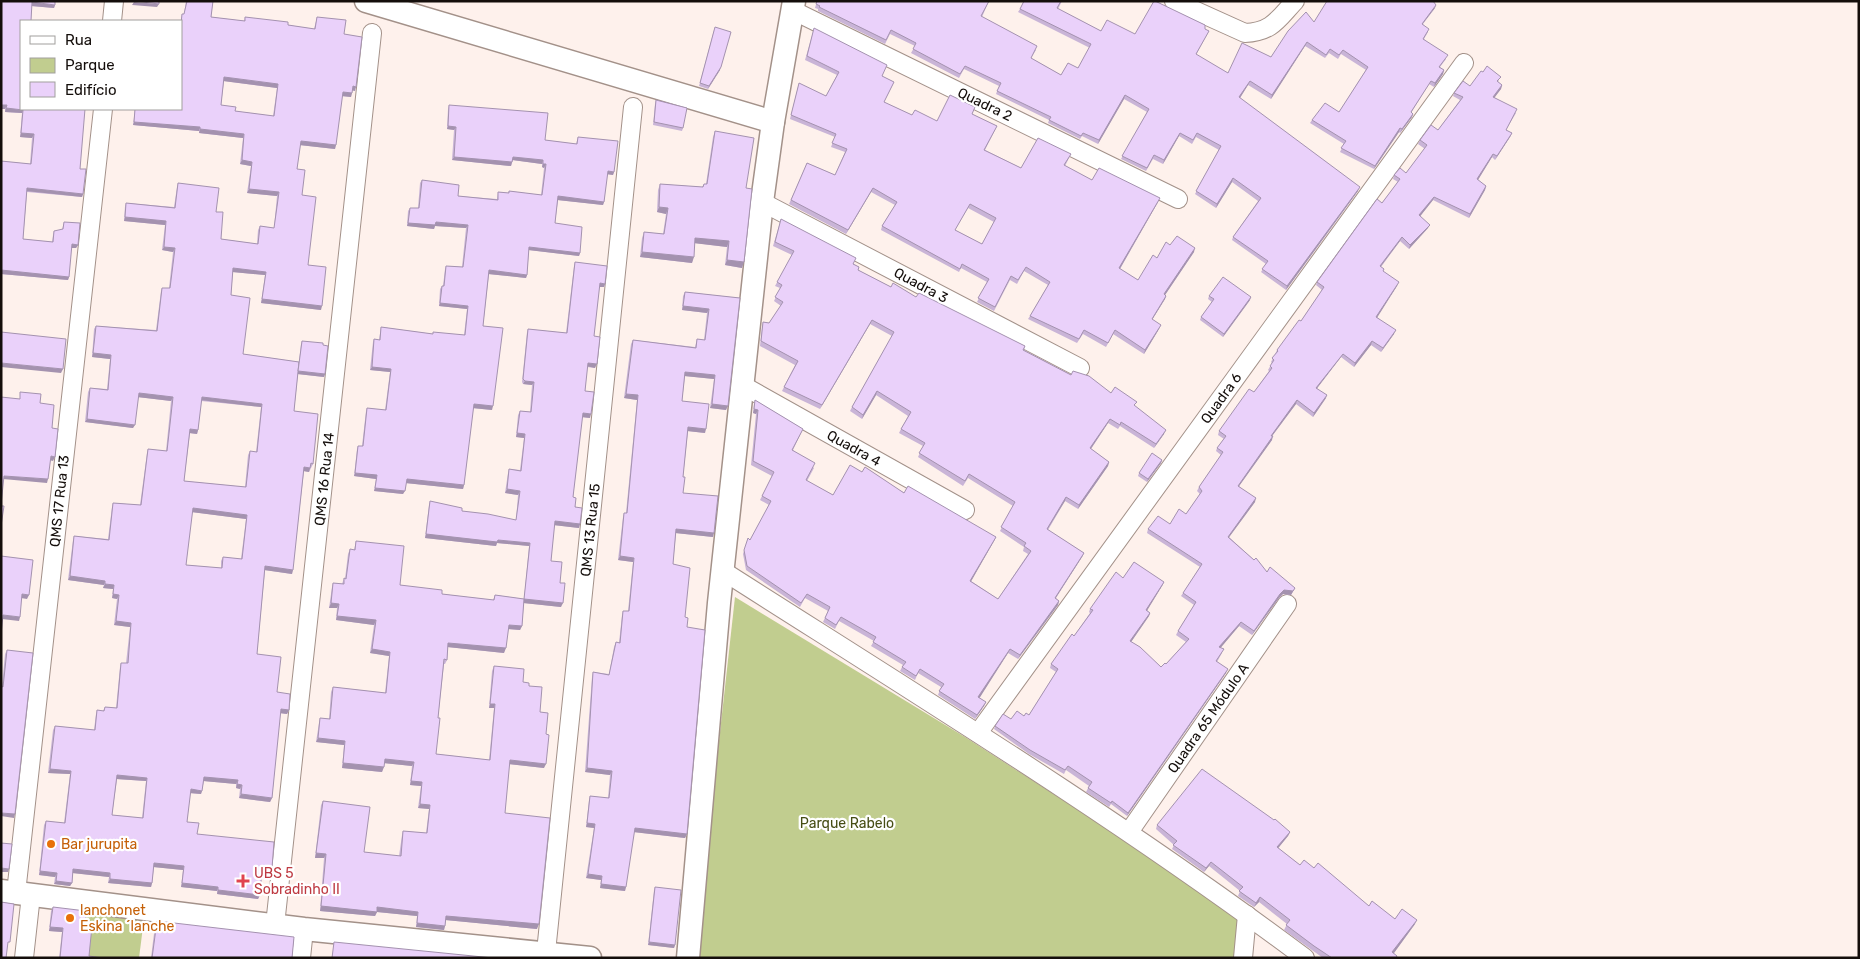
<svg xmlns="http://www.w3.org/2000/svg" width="1860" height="959" font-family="Rubik,sans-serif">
<rect width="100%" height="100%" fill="#fef1ec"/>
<g fill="#c1cd8f">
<polygon points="735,597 965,737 1243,916 1239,958 695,958"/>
<polygon points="78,911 144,919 139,958 73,958"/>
</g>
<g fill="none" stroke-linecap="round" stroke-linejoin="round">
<defs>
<g id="minor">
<path d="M 1174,1 L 1245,33 C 1272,32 1278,19 1295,1"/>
<polyline points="792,10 1178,199"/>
<polyline points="112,21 114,1"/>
<polyline points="762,202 1080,368"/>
<polyline points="742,385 965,510"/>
<path d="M 723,571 C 919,696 1118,818 1305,958"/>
<polyline points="978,733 1464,63"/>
<polyline points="1129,832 1287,604"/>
<polyline points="16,893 103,109"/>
<polyline points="275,925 372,33"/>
<polyline points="546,952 633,107"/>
<polyline points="24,958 31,895"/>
<polyline points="301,958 304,929"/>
<polyline points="1243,958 1247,915"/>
</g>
<g id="tertiary">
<polyline points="366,1 773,122"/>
<polyline points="1,891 304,929 590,958"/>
<polyline points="688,958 719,603 762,202 773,122 794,1"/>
</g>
</defs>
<use href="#minor" stroke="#a39189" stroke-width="20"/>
<use href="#tertiary" stroke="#a39189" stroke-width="25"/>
<use href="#minor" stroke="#fff" stroke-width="18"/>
<use href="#tertiary" stroke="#fff" stroke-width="22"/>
</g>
<g fill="#c9b4d7" fill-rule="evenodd">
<polygon points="1,1 55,5 54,8 32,6 21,21 80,169 83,194 82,197 27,192 23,239 52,242 53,235 54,231 62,230 64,222 78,245 76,248 71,248 69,277 68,280 1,274 1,161 30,164 32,138 20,137 22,113 5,112 5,109 1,109"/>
<path d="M 186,1 L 213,1 L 211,17 L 244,21 L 245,17 L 288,25 L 314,29 L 317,17 L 344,34 L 355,91 L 352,90 L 351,97 L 342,96 L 335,149 L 300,145 L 297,169 L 302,195 L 308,265 L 321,310 L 261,303 L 265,275 L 233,272 L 231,295 L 243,354 L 299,362 L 301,344 L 302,341 L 325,374 L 324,377 L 298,374 L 294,411 L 313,464 L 309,472 L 304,471 L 292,574 L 265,570 L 257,654 L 277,692 L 289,710 L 287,714 L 280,713 L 272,798 L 270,802 L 239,798 L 240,789 L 236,788 L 236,784 L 204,781 L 201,794 L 190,793 L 187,822 L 197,834 L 270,872 L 262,871 L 260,895 L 258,899 L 217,894 L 217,891 L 181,887 L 183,870 L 154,867 L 152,883 L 151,887 L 108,883 L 109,877 L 73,873 L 72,883 L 70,886 L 54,884 L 55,877 L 39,875 L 44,825 L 46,821 L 64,823 L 70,774 L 48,773 L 53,730 L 55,726 L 94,730 L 96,714 L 97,710 L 103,711 L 105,707 L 116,708 L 120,667 L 121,663 L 126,663 L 130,627 L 114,625 L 117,599 L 112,598 L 113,589 L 103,588 L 104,585 L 68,580 L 73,540 L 74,536 L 108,539 L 112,507 L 113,503 L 140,505 L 147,453 L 148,449 L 166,451 L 171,401 L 138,397 L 133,428 L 85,422 L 88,392 L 90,388 L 107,389 L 110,359 L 92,357 L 94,329 L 96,326 L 156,330 L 161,291 L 162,288 L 169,288 L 173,252 L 162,250 L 165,225 L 124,221 L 125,206 L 126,203 L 174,207 L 177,187 L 178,183 L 216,212 L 221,239 L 257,244 L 258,230 L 260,226 L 274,228 L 277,196 L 247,193 L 251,166 L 240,164 L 243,138 L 199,133 L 199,131 L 133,125 L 135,109 L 181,109 L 181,21 L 182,14 L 184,14 ZM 224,81 L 277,88 L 273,116 L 235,111 L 221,105 ZM 201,401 L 261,407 L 256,452 L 250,451 L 248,455 L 245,487 L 184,481 L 190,433 L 197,434 L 198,430 ZM 192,512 L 246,519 L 241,559 L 223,557 L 221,561 L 221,568 L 186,565 ZM 117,779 L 146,781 L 142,818 L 112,815 Z"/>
<polygon points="817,1 989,1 982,17 1036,50 1031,58 1061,75 1078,68 1090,48 1018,12 1020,9 1062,1 1058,9 1101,31 1135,34 1205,29 1209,31 1196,55 1228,73 1271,57 1314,22 1435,8 1423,24 1428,32 1424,39 1446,59 1440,67 1444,70 1443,74 1434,87 1429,84 1411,113 1413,114 1412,117 1400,133 1399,132 1374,169 1340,152 1344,144 1310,123 1312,120 1339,112 1366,70 1341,54 1338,59 1329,53 1325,58 1305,46 1271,99 1248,85 1240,98 1358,191 1286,290 1261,272 1266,264 1232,240 1233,237 1258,201 1232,182 1216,208 1195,194 1219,150 1196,137 1192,144 1179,136 1163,164 1153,159 1146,171 1121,159 1147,112 1124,99 1098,144 1082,136 1080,139 1048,123 1049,120 996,94 999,86 964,69 959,78 911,53 915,46 890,34 885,44 818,11 818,9 815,8"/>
<polygon points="714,30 720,70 708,89 699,86"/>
<path d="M 813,32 L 882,76 L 894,82 L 884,102 L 912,115 L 937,121 L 972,114 L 997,126 L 985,150 L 1021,168 L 1071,154 L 1065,166 L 1092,180 L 1158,202 L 1120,269 L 1138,280 L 1157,258 L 1170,245 L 1194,252 L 1165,295 L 1166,296 L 1165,299 L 1152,320 L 1159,329 L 1144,354 L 1113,334 L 1106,347 L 1083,334 L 1077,343 L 1028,319 L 1030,316 L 1048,285 L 1024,271 L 1017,284 L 1010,280 L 994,311 L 977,302 L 987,282 L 961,268 L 959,272 L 881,230 L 882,226 L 895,205 L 871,192 L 846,234 L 789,204 L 807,163 L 835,175 L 845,152 L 831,147 L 835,137 L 790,119 L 798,87 L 826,96 L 837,75 L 805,60 ZM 968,208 L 994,222 L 982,244 L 955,230 Z"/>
<polygon points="1499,80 1498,82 1502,85 1501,89 1494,97 1516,113 1506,130 1512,133 1510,137 1495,160 1492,157 1478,180 1486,186 1485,190 1469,218 1433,200 1420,216 1428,228 1409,249 1400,241 1381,267 1384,269 1383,271 1397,286 1377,317 1394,334 1381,352 1371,345 1354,367 1341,357 1317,388 1326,398 1313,417 1296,404 1272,436 1272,440 1239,486 1255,502 1229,537 1267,572 1295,588 1291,595 1283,594 1279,598 1252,635 1239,626 1220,648 1222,653 1217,662 1226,673 1127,816 1111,804 1109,807 1086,792 1089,786 1066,770 1064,774 1029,754 994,729 995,726 1011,719 1029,715 1056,672 1050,668 1051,664 1074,636 1090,613 1089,612 1090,609 1123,578 1164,582 1162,586 1147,610 1150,613 1149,616 1131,642 1161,667 1166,664 1186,642 1176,635 1178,631 1194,605 1181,596 1183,593 1200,567 1147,533 1148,529 1170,524 1186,514 1200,494 1197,491 1199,487 1221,455 1216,451 1217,448 1224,439 1218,435 1219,431 1254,392 1269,371 1268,370 1272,363 1271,362 1277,350 1301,321 1322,290 1316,285 1317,282 1382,203 1398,182 1393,179 1394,175 1406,173 1425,149 1418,144 1420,140 1438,130 1460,100 1453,96 1454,93 1470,86"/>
<polygon points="656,100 683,128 682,131 653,125 655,104"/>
<polygon points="449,105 545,140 576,144 578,137 614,172 613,175 607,174 604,202 603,205 558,200 555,223 580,253 579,256 529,250 527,275 526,278 489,274 483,326 492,410 473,408 464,485 463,489 406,483 403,494 374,491 376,479 354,476 357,449 358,446 362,446 366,411 367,408 385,410 390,372 370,370 373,342 374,339 379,340 381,327 433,334 464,335 467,309 439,306 440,289 442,286 443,286 445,269 446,266 462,267 466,228 435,226 434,229 407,226 408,211 410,208 418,208 420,183 422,180 458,196 497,199 498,192 508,193 509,191 541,195 544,168 542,167 542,164 513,160 511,166 452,160 454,130 447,129 448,109"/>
<polygon points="715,131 746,188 742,268 725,265 727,247 695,243 692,263 640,257 642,238 644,232 663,234 666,214 657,212 658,190 660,184 702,187 704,184 706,184 713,137"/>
<polygon points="781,219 859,267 858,270 891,287 916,297 1025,346 1024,350 1071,375 1111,393 1135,406 1164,434 1154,448 1120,426 1118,429 1108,423 1091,449 1109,462 1108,466 1078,509 1065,501 1048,530 1084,553 1082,557 1056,598 1059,601 1058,605 1018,659 1008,653 979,698 986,702 984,706 975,719 938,695 941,687 918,673 915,680 900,671 903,665 871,646 874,641 839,621 835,629 823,622 828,611 805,598 800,607 746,570 743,554 748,538 750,540 769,505 760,500 772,476 751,465 756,414 753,413 754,404 755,400 803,429 793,450 814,468 807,481 833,495 862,472 996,537 994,541 971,581 998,599 1028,554 1023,551 1024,547 1000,531 1013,506 968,478 963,486 918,457 923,446 899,433 901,429 908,416 876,395 862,419 850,411 852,407 892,336 870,324 820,409 782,391 795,365 760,346 762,327 763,322 769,323 781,306 774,301 780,288 775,286 792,255 773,246"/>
<polygon points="575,262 605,284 604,287 599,287 594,336 595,368 587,367 585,391 590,418 582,417 573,497 580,524 579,528 554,525 551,561 560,583 561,607 524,603 522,626 520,630 508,629 504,653 448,647 447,660 445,664 444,664 438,718 436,754 489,760 494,708 489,708 492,671 494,666 529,686 540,712 546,734 544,768 509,764 505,813 537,929 446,920 444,930 416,927 417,916 377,912 375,916 320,911 324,858 315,858 321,805 323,801 364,852 399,856 402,835 403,831 426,833 429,809 418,808 421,786 410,785 412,766 384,763 382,772 342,768 344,745 316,742 319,723 320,718 329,719 331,692 333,687 385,693 389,656 370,653 374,625 336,620 337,608 329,608 332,587 333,583 342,584 344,578 345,579 348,554 350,549 354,550 356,541 400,585 442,594 493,600 495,595 524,599 529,546 497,543 496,546 425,538 429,505 430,501 462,511 516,520 518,495 505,493 508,473 509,469 520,470 524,438 516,437 518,415 520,411 530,412 532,385 523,384 522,382 527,332 528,329 566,333 574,266"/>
<polygon points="685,292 740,298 726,410 710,408 714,379 685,376 682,401 705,433 688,431 683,477 683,493 713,537 676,533 673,564 687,627 687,834 685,838 634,832 625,891 600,888 601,880 586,878 594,828 586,827 589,800 590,796 608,798 610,775 585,772 592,677 593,672 609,674 614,647 616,642 619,643 622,615 623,611 628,611 633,562 618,560 623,517 624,513 626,513 637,400 624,398 631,344 633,340 695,347 697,339 704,340 707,313 682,310 683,296"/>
<polygon points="1209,296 1250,300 1223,337 1200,320 1201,317 1212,302 1208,299"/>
<polygon points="1162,460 1161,463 1147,482 1138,476 1139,473"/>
<polygon points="7,650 14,818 2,686 5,654"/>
<polygon points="1157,825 1290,832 1288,836 1278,848 1300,865 1314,868 1369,906 1395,919 1415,924 1394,953 1396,958 1323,958 1284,930 1287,924 1259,902 1254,907 1238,896 1240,891 1209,866 1204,872 1172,849 1174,845 1156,829"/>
<polygon points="655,887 675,945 674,948 648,945 654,890"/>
<polygon points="53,907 85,925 89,956 102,958 59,958 62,932 49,931 51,911"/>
<polygon points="157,921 292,958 151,958 155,925"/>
</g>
<g fill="#a492af">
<polygon points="32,2 55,5 54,8 31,6"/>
<polygon points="134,2 159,4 157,7 132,5"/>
<polygon points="1436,5 1435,8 1420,27 1422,24"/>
<polygon points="1307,42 1305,46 1271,99 1272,95"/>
<polygon points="721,67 720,70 708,89 709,86"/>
<polygon points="1444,70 1443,74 1434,87 1435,83"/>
<polygon points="224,77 278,84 277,88 223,81"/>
<polygon points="1250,81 1248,85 1238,101 1239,97"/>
<polygon points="1502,85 1501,89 1492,101 1493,97"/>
<polygon points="353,86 356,87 355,91 351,90"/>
<polygon points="343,92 352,93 351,97 341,96"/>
<polygon points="1125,95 1124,99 1098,144 1099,140"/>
<polygon points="1,105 7,105 5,109 1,109"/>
<polygon points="6,108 23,110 22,113 5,112"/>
<polygon points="1413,114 1412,117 1400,133 1402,129"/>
<polygon points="134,122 200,127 199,131 133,125"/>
<polygon points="448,126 456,127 454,130 447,129"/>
<polygon points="1400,128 1399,132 1374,169 1375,166"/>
<polygon points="200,129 244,134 243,138 199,133"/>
<polygon points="21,133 34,134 32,138 20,137"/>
<polygon points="1180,133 1179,136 1163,164 1164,160"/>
<polygon points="1512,133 1510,137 1495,160 1497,156"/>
<polygon points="301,141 336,145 335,149 299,145"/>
<polygon points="1493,154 1492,157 1476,183 1477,179"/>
<polygon points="454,157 512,162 511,166 452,160"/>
<polygon points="513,157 543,160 542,164 512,160"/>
<polygon points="242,160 252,162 251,166 240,164"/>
<polygon points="543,164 546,164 544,168 542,167"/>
<polygon points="608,171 614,172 613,175 606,174"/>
<polygon points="1233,178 1232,182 1216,208 1217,204"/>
<polygon points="1486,186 1485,190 1469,218 1470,214"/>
<polygon points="1360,187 1358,191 1286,290 1287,286"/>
<polygon points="27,188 83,194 82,197 26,191"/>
<polygon points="873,188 871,192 846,234 848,230"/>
<polygon points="249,189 279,192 277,196 247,193"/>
<polygon points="558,196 604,202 603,205 557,200"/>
<polygon points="1434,197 1433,200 1418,219 1419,215"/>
<polygon points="1160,198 1158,202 1118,272 1119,268"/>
<polygon points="659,207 668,208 666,214 657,212"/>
<polygon points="125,217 166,221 165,225 124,221"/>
<polygon points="436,222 468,225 466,228 435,226 434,229 407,226 408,223"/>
<polygon points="1430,225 1428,228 1409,249 1410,245"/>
<polygon points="1402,237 1400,241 1378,270 1380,266"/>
<polygon points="695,238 729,241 727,247 693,243"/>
<polygon points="72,244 78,245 76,248 70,248"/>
<polygon points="164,247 175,248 173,252 162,250"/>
<polygon points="529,247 580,253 579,256 528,250"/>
<polygon points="1195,248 1194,252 1163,298 1164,294"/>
<polygon points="642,252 694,257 692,263 640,257"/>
<polygon points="727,260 744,262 742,268 725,265"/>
<polygon points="233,268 266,272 265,275 232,272"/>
<polygon points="1,270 69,277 68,280 1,274"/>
<polygon points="489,270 527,275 526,278 488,274"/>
<polygon points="1399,282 1397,286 1375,321 1376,317"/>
<polygon points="600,283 605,284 604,287 598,287"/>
<polygon points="1166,296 1165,299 1150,323 1152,319"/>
<polygon points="1251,297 1250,300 1223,337 1224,334"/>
<polygon points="262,299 322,306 321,310 261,303"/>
<polygon points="440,303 468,306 467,309 439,306"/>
<polygon points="683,306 709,309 707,313 682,310"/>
<polygon points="872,320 870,324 820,409 822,405"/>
<polygon points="1161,325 1159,329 1144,354 1145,350"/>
<polygon points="1396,330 1394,334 1381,352 1383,348"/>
<polygon points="1372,341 1371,345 1354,367 1355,363"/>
<polygon points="93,353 111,355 110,359 92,357"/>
<polygon points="1343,354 1341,357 1315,391 1316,388"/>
<polygon points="1,363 63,369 61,373 1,367"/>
<polygon points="588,363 597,364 595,368 586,366"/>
<polygon points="372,367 391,369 390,372 370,370"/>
<polygon points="298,371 325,374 324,377 297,374"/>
<polygon points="685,372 715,375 714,379 684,376"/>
<polygon points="525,381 534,382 532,385 523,384"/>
<polygon points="877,391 876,395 862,419 863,415"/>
<polygon points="139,393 173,397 171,401 137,397"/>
<polygon points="626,394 638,395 637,400 624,398"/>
<polygon points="1327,395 1326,398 1313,417 1314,413"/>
<polygon points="202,397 262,404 261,407 200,400"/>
<polygon points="1297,400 1296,404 1269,440 1271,436"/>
<polygon points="474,404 493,406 492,410 472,408"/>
<polygon points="712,404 728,406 726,410 710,408"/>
<polygon points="754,409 758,410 756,414 753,413"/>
<polygon points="583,413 591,414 590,418 581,417"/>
<polygon points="87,419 135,425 133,428 85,422"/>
<polygon points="1110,419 1108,423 1088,453 1090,448"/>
<polygon points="688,427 706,429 705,433 687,431"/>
<polygon points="190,429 198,430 197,434 189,433"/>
<polygon points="1166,430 1164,434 1154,448 1156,444"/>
<polygon points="517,433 525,434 524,438 516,437"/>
<polygon points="1273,436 1272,440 1237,489 1238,486"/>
<polygon points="51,456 55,457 53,461 49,460"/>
<polygon points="1162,460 1161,463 1147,482 1148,479"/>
<polygon points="1109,462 1108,466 1078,509 1079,505"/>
<polygon points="304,467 310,468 309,472 303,471"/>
<polygon points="355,473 377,475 376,479 354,476"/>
<polygon points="4,476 48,479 47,483 3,479"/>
<polygon points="407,479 464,485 463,489 405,483"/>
<polygon points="375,488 405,491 403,494 374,491"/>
<polygon points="507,489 520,491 518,495 505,493"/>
<polygon points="1066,497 1065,501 1045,533 1047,529"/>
<polygon points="1256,498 1255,502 1227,540 1228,537"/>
<polygon points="193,508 247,515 246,519 191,512"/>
<polygon points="555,521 580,524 579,528 553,525"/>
<polygon points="676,529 714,533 713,537 675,533"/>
<polygon points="426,534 498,540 530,543 529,546 497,543 496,546 425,538"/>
<polygon points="996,537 994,541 969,585 970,581"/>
<polygon points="1084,553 1082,557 1053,602 1055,598"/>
<polygon points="620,556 634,558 633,562 618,560"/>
<polygon points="265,566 293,570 292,574 264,570"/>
<polygon points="70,576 105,581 104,585 68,580"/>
<polygon points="1164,582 1162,586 1145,614 1146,610"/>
<polygon points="105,584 114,585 113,589 103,588"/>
<polygon points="1295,588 1291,595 1283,594 1279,598 1252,635 1254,631 1280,594 1284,590"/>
<polygon points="22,594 29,595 27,599 21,598"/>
<polygon points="113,594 119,595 117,599 112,598"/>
<polygon points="524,599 563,603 561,607 523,603"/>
<polygon points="1059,601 1058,605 1018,659 1020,655"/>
<polygon points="331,603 339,604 337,608 329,608"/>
<polygon points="1150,613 1149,616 1129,645 1130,641"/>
<polygon points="3,615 20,617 19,621 2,619"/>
<polygon points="337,616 376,620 374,625 336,620"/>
<polygon points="116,621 131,623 130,627 114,625"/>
<polygon points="1241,622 1239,626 1218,651 1219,647"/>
<polygon points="509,625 522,626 520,630 507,629"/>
<polygon points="448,643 506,648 504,653 447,647"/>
<polygon points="372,649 390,652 389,656 370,653"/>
<polygon points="1010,649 1008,653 977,702 978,697"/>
<polygon points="1228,669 1226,673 1127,816 1128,813"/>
<polygon points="986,702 984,706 975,719 977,715"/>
<polygon points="490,704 495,704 494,708 489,708"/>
<polygon points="281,709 289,710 287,714 279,713"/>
<polygon points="318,738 345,741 344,745 316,742"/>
<polygon points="385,759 414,762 412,766 383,763"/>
<polygon points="510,760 546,764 544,768 508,764"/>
<polygon points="343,763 384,767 382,772 342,768"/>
<polygon points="587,768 612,771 610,775 585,772"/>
<polygon points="50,769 71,771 70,774 48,773"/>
<polygon points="117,775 147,778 146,781 116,779"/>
<polygon points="204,777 238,780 236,784 203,781"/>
<polygon points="411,781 422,782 421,786 410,785"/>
<polygon points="237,784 242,785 240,789 236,788"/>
<polygon points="191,789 202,791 201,794 189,793"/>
<polygon points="241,794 272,798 270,802 239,798"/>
<polygon points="420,804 430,805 429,809 418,808"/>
<polygon points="1,813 15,814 14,818 1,816"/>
<polygon points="587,823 595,824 594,828 586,827"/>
<polygon points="635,828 687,834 685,838 633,832"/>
<polygon points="1290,832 1288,836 1275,852 1277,847"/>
<polygon points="316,853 326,854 324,858 315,858"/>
<polygon points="1211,862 1209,866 1204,872 1206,868"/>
<polygon points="154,863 184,866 183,870 153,867"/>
<polygon points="262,867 272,868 270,872 261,871"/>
<polygon points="1,868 9,869 8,872 1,872"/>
<polygon points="73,869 110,873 109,877 72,873"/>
<polygon points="40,871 57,873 55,877 39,875"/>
<polygon points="588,874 602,876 601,880 586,878"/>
<polygon points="110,879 152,883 151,887 108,883"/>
<polygon points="56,881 72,883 70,886 54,884"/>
<polygon points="182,883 218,887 217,891 181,887"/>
<polygon points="601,884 626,887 625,891 600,888"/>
<polygon points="218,890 260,895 258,899 217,894"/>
<polygon points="1260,897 1259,902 1254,907 1256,903"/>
<polygon points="321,906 377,907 418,912 417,916 377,912 375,916 320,911"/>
<polygon points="446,916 539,924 537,929 445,920"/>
<polygon points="1417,920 1415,924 1391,957 1392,952"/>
<polygon points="417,923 445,926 444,930 416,927"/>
<polygon points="50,927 63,928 62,932 49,931"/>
<polygon points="649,942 675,945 674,948 648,945"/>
</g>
<g fill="#ead1fa" stroke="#a492af" fill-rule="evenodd">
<polygon points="1,1 55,1 55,5 32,2 31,21 21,21 21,109 85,109 80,169 86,169 83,194 27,188 23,239 53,242 54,231 63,229 64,222 80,223 78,245 72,244 69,277 1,270 1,161 31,164 34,134 21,133 23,110 6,108 7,105 1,105"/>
<polygon points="134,1 159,1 159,4"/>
<path d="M 187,1 L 213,1 L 211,17 L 245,21 L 245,17 L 288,22 L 288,25 L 315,29 L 317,17 L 346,20 L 344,34 L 362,37 L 356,87 L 353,86 L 352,93 L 343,92 L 336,145 L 301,141 L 297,169 L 305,170 L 302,195 L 316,197 L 308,265 L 326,267 L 322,306 L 262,299 L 266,272 L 233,268 L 231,295 L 250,298 L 243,354 L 299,362 L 294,411 L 318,414 L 313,464 L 311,463 L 310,468 L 304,467 L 293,570 L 265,566 L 257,654 L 281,657 L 277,692 L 290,694 L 289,710 L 281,709 L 272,798 L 241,794 L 242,785 L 237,784 L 238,780 L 204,777 L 202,791 L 191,789 L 187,822 L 199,823 L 197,834 L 274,842 L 272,868 L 262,867 L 260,895 L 218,890 L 218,887 L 182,883 L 184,866 L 154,863 L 152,883 L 110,879 L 110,873 L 73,869 L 72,883 L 56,881 L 57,873 L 40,871 L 46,821 L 65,823 L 71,771 L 50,769 L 55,726 L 95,730 L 97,710 L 104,711 L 105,707 L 117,708 L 121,663 L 128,663 L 131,623 L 116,621 L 119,595 L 113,594 L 114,585 L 105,584 L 105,581 L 70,576 L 74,536 L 109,540 L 113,503 L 141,505 L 148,449 L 167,451 L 173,397 L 139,393 L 135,425 L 87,419 L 90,388 L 108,390 L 111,355 L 93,353 L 96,326 L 157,331 L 162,288 L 170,288 L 175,248 L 164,247 L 166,221 L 125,217 L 126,203 L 175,208 L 178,183 L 219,188 L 216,212 L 223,212 L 221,239 L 258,244 L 260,226 L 274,228 L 279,192 L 249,189 L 252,162 L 242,160 L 244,134 L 200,129 L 200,127 L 134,122 L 135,109 L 181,109 L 181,24 L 182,14 L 184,14 ZM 224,77 L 278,84 L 274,116 L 235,111 L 236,107 L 221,105 ZM 202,397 L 262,404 L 257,452 L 250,451 L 246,487 L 184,481 L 190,429 L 198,430 ZM 193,508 L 247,515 L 242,559 L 223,557 L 222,568 L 186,565 ZM 117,775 L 147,778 L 143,818 L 112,815 Z"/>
<polygon points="817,1 989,1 981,16 1037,46 1031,58 1061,75 1068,63 1078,68 1091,44 1020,9 1024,1 1061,1 1057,8 1101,31 1107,20 1135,34 1154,1 1155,1 1205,25 1205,29 1209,31 1196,54 1228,73 1242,43 1271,57 1288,31 1306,12 1314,22 1327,1 1433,1 1436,5 1422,24 1429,29 1423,39 1448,55 1439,67 1444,70 1435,83 1431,81 1411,112 1413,114 1402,129 1400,128 1375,166 1341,148 1346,141 1312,120 1325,103 1339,112 1368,67 1343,50 1339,55 1330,49 1326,55 1307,42 1272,95 1250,81 1239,97 1360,187 1287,286 1262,269 1268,261 1233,237 1261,198 1233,178 1217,204 1196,191 1221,146 1197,133 1193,140 1180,133 1164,160 1154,155 1147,168 1122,156 1149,109 1125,95 1099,140 1083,133 1081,136 1049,120 1051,117 997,91 1001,83 965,66 960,74 913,49 916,43 891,30 886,40 819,7 820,6 816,4"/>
<polygon points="715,27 731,32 721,67 709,86 700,83"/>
<path d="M 814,28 L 887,65 L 882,76 L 894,82 L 884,102 L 912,115 L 915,110 L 937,121 L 950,95 L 975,107 L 972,114 L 997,126 L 984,150 L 1021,168 L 1038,138 L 1071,154 L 1064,165 L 1092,180 L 1099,168 L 1160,198 L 1119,268 L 1138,280 L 1153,255 L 1157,258 L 1166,242 L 1170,245 L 1177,236 L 1195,248 L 1164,294 L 1166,296 L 1152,319 L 1161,325 L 1145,350 L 1115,330 L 1108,343 L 1084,330 L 1079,339 L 1030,316 L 1050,282 L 1026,267 L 1018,280 L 1011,276 L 995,307 L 978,298 L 989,279 L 962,264 L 960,269 L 882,226 L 897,202 L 873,188 L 848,230 L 791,200 L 807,163 L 835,175 L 847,149 L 832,143 L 836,134 L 791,115 L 799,83 L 826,96 L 839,72 L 807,56 ZM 970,204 L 996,218 L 982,244 L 955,230 Z"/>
<polygon points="1487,66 1501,77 1497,81 1502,85 1493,97 1517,109 1506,130 1512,133 1497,156 1493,154 1477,179 1486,186 1470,214 1434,197 1419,215 1430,225 1410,245 1402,237 1380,266 1384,269 1383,271 1399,282 1376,317 1396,330 1383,348 1372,341 1355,363 1343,354 1316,388 1327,395 1314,413 1297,400 1271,436 1273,436 1238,486 1256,498 1228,537 1254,560 1256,558 1267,572 1270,567 1295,588 1293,591 1284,590 1280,594 1254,631 1241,622 1219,647 1224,649 1216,661 1228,669 1128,813 1112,801 1111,803 1088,788 1092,782 1068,766 1065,770 1030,750 995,726 1003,714 1011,719 1017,711 1024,716 1026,713 1029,715 1058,669 1051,664 1072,634 1074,636 1093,610 1090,609 1116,572 1123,578 1134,562 1164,582 1146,610 1150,613 1130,641 1140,647 1161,667 1165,663 1166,664 1189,639 1178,631 1196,602 1183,593 1202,564 1148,529 1158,516 1170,524 1179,509 1186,514 1202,491 1199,487 1223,452 1217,448 1226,436 1219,431 1249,389 1254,392 1272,368 1270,366 1274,360 1272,358 1278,351 1277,350 1299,320 1301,321 1324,287 1317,282 1377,199 1382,203 1400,179 1394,175 1400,168 1406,173 1427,145 1420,140 1431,125 1438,130 1463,97 1454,93 1463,81 1470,86 1481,71 1483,72"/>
<polygon points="656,100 687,108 683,128 654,122"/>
<polygon points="449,105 548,113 545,140 577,144 578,137 618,141 614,172 608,171 604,202 558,196 555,223 582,227 580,253 529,247 527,275 489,270 483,326 503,328 493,406 474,404 464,485 407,479 405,491 375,488 377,475 355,473 358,446 363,446 367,408 386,410 391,369 372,367 374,339 380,340 381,327 433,334 433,332 465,335 468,306 440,303 442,286 444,286 446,266 463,267 468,225 436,222 435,225 408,223 410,208 419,208 422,180 459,185 458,196 498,200 498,192 509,193 509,191 542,195 546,164 543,164 543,160 513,157 512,162 454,157 456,127 448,126"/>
<polygon points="715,131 754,138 746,188 752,189 744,262 727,260 729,241 695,238 694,257 642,252 644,232 664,234 668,208 659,207 660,184 703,187 704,184 707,184"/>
<polygon points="781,219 856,258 853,264 859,267 858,270 891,287 893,283 916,297 919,293 1025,346 1023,350 1071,375 1073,371 1089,376 1111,393 1115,387 1137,402 1134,405 1166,430 1156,444 1121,422 1120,425 1110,419 1090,448 1109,462 1079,505 1066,497 1047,529 1084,553 1055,598 1059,601 1020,655 1010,649 978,697 986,702 977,715 939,691 944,684 920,669 916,676 902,667 906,662 873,642 876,637 841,617 836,625 825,618 830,607 807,594 801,603 747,566 744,550 748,538 750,540 771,501 762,496 774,472 753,461 758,410 754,409 755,400 803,429 792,450 815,463 806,480 833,495 850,465 862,472 865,467 904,493 908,486 996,537 970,581 998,599 1031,551 1024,546 1026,543 1001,527 1015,502 969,474 965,481 919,453 925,443 901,429 911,412 877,391 863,415 852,407 894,332 872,320 822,405 784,387 798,361 761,341 763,322 769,323 783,302 775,297 782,285 777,282 794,251 775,242"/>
<polygon points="575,262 607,266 605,284 600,283 594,336 600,337 597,364 588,363 585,391 594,392 591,414 583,413 573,497 576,498 575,507 582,508 580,524 555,521 551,561 562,562 560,583 565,583 563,603 524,599 530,543 498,540 497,542 426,534 430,501 462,508 462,511 488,514 516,520 520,491 507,489 509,469 521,471 525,434 517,433 520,411 531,412 534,382 525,381 523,379 528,329 567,333"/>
<polygon points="1223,277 1251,297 1224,334 1201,317 1214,299 1209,296"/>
<polygon points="685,292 740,298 728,406 712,404 715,375 685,372 682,401 709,404 706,429 688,427 683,477 685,477 683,493 718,496 714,533 676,529 673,564 690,568 685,617 688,618 687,627 705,630 687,834 635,828 626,887 601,884 602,876 588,874 595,824 587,823 590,796 609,798 612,771 587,768 593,672 609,675 616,642 620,643 623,611 629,611 634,558 620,556 624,513 627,513 638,395 626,394 633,340 696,348 697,339 705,340 709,309 683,306"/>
<polygon points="1,332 66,339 63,369 1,363"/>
<polygon points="302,341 323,343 323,345 328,346 325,374 298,371"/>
<polygon points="20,392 41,394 40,403 54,405 52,428 58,429 55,457 51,456 48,479 4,476 1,505 1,397 20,399"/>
<polygon points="1152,453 1162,460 1148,479 1139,473"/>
<polygon points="1,506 4,506 1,526"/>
<polygon points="356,541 404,546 400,585 442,590 442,594 494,600 495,595 524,599 522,626 509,625 506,648 448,643 447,660 444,659 438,718 440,718 436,754 490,760 495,704 490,704 494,666 524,669 523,682 529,683 529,686 542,687 540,712 548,713 546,734 549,735 546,764 510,760 505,813 550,818 539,924 446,916 445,926 417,923 418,912 377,907 377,912 321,906 326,854 316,853 323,801 370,807 364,852 401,856 403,831 427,833 430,805 420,804 422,782 411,781 414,762 385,759 384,767 343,763 345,741 318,738 320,718 330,719 333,687 386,693 390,652 372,649 376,620 337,616 339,604 331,603 333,583 344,584 344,578 346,579 350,549 355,550"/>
<polygon points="1,556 33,560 29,595 22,594 20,617 3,615 1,634"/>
<polygon points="7,650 33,653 15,814 1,813 1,686 3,687"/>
<polygon points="1202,769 1274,820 1275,819 1290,832 1277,847 1300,865 1304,860 1314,868 1318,863 1369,906 1372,901 1395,919 1402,909 1417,920 1392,952 1397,956 1396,958 1332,958 1314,946 1286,925 1290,920 1260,897 1256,903 1239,891 1243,887 1211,862 1206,868 1173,845 1177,841 1157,825"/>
<polygon points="1,843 12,844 9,869 1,868"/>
<polygon points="655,887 681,890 675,945 649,942"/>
<polygon points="1,902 14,904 10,942 8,942 6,958 1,958"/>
<polygon points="53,907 86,911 85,925 92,926 89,956 102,958 60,958 63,928 50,927"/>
<polygon points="157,921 294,937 292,958 152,958"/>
<polygon points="334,942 493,958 332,958"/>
</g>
<g fill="#e8710a" stroke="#fff" stroke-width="2">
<circle cx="51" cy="844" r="5"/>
<circle cx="70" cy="918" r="5"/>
</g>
<path fill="#e0444e" stroke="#fff" stroke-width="2" d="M240.5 873.5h5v5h5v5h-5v5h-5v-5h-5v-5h5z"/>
<g text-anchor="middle" stroke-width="4.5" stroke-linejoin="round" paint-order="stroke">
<g font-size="14" fill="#140e0b" stroke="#fff">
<text transform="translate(985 104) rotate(26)" y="5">Quadra 2</text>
<text transform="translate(921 285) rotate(28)" y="5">Quadra 3</text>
<text transform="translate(1221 398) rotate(-54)" y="5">Quadra 6</text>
<text transform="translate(854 448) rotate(29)" y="5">Quadra 4</text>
<text transform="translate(324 479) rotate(-84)" y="5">QMS 16 Rua 14</text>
<text transform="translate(59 501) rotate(-84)" y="5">QMS 17 Rua 13</text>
<text transform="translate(590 530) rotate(-84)" y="5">QMS 13 Rua 15</text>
<text transform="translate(1208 718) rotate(-55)" y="5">Quadra 65 Módulo A</text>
</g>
<g font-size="14" fill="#464d14" stroke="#fff">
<text x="847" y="828">Parque Rabelo</text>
</g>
<g font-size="14" fill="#c56008" stroke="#fff" text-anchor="start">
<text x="61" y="849">Bar jurupita</text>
<text x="80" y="915">lanchonet<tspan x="80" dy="16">Eskina ´lanche</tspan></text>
</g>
<g font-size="14" fill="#be3a42" stroke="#fff" text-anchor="start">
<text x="254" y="878">UBS 5<tspan x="254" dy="16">Sobradinho II</tspan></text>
</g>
</g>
<rect width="1860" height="959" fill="none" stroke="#140e0b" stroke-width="5"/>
<rect x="20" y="20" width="162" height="90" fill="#ffffff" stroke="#a19f9d"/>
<rect x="30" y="36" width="25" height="8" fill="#ffffff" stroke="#a19f9d"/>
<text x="65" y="45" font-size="15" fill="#140e0b">Rua</text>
<rect x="30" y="58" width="25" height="15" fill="#c1cd8f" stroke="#a19f9d"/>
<text x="65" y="70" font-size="15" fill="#140e0b">Parque</text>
<rect x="30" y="82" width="25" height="15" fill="#ead1fa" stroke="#a19f9d"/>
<text x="65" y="95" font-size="15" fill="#140e0b">Edifício</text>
</svg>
